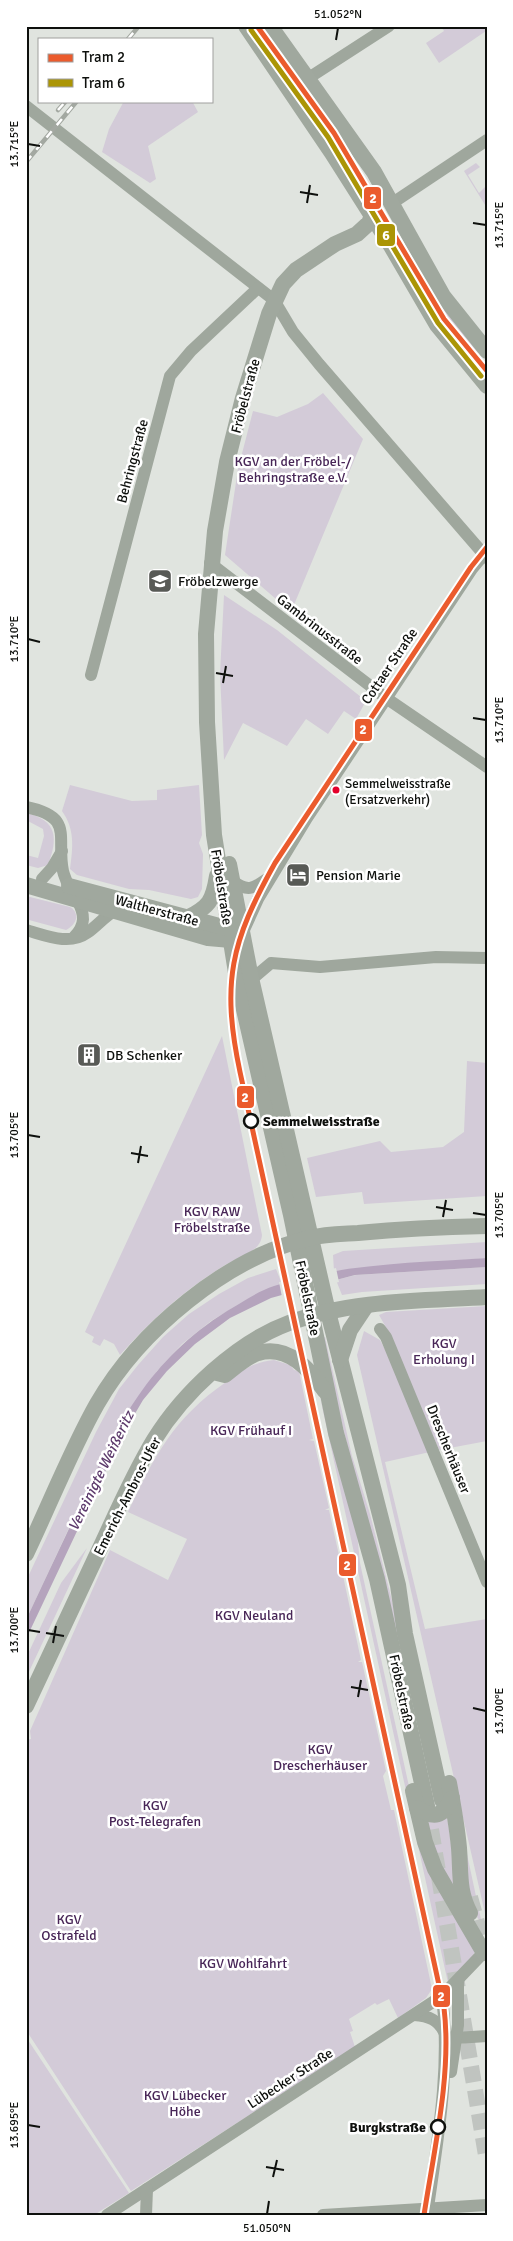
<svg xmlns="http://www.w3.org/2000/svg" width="513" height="2241" font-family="Signika,sans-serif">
<rect width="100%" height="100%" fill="#e0e4df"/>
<g fill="#d3cbd8">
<polygon points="441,26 482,26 486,31 439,63 426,43 444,31"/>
<polygon points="124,101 192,101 198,112 148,146 156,179 150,183 102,152 109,129"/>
<polygon points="476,163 480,167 468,175 479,193 487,185 487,208 464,171"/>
<polygon points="407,243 481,350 469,360 396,249"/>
<polygon points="323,393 363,439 291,612 225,555 238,469 253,411 277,417 308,404"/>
<polygon points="224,595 277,630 366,701 356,719 344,711 328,734 306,719 287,746 243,723 224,760 220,674"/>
<path d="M 70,785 L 132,801 L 157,800 L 157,790 L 199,785 L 202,835 L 199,843 L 203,854 L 202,889 L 198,897 L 191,899 L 149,890 L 129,889 L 77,875 L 70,869 C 73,847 75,829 62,811 Z"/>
<path d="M 26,813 C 58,820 58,839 48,865 L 38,868 L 26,865 L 26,855 L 38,858 L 44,836 L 43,829 L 26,820 Z"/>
<path d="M 26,896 L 70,907 C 81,914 76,925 66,930 L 29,920 L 26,918 Z"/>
<path d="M 222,1036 L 262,1235 C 261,1253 235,1258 222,1267 C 183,1291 150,1321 120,1355 L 114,1344 L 104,1339 L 100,1346 L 92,1342 L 94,1337 L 85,1332 Z"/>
<polygon points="467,1061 487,1063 487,1196 364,1204 362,1192 316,1197 307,1158 380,1141 391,1152 443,1147 464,1132"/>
<polygon points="487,1242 487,1258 334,1271 333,1255 343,1251"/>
<polygon points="487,1267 487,1284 362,1292 342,1295 336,1280 356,1275"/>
<polygon points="276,1269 282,1284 239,1304 211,1321 182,1344 157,1371 97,1468 26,1620 26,1581 96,1432 119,1389 138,1365 163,1337 189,1314 219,1294 248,1278"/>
<polygon points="487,1306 487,1441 439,1450 387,1329 379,1315 386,1312"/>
<polygon points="364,1331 380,1340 395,1368 430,1452 385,1462 425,1629 487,1619 487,1922 357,1355"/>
<polygon points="325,1337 352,1456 370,1514 396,1616 401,1664 321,1338"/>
<path d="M 274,1360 L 290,1365 L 294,1370 L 299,1371 L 313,1439 L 309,1440 L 314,1441 L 329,1508 L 325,1510 L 329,1510 L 342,1569 L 338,1571 L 342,1571 L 361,1660 L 358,1662 L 362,1662 L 386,1771 L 383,1776 L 391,1810 L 394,1810 L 432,1989 L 426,1998 L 398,2018 L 389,1999 L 377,2005 L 375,2003 L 349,2019 L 353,2031 L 350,2032 L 355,2047 L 131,2191 L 26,2030 L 26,1740 L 31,1739 L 30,1731 L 110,1550 L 168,1580 L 187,1539 L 128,1512 C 155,1455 173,1419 226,1382 C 242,1370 254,1362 274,1360 Z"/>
<polygon points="320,1397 357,1533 360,1563 419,1832 475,1951 473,1957 448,1983"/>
<polygon points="87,1548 26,1678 27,1656 61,1583"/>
<polygon points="456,1803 482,1924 472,1910"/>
<polygon points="447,1816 458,1891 441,1875 422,1817"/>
<polygon points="26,2037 129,2193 94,2215 26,2215"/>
</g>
<path fill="#b5a4bd" d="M 487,1258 L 487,1267 L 355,1275 L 336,1280 L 271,1298 L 230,1318 L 195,1344 L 167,1371 L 143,1400 L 123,1434 L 26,1639 L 26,1620 C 44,1581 63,1542 81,1503 C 118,1423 149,1360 227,1311 C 241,1303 258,1291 274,1286 C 342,1263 416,1263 487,1258 Z"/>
<polygon fill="#e0e4df" points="336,1268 339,1282 282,1297 279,1282"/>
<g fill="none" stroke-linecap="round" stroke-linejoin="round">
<g stroke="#c0c4c0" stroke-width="16" stroke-dasharray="16 8" stroke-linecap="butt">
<polyline points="427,1806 487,2161"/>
<polyline points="470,1897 484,1948"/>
</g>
<g stroke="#9fa79d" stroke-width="12">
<polyline points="307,79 389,26"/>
<polyline points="26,106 274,300 293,332 319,364 487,558"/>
<polyline points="391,204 487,140"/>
<polyline points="210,563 386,698 487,767"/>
<polyline points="91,675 170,376 191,351 258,288"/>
<path d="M 26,807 C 75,817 56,837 63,871 C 64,876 67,881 68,886"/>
<polyline points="42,879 52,868 62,851"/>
<path d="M 233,881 C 247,892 253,889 267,879"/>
<path d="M 26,930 C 45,935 69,946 87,933 C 97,926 104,917 114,911"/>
<polyline points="243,932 258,899 307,818 472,569 487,551"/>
<path d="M 74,937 C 86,925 85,914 77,900"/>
<polyline points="251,980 271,963 320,967 436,957 487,958"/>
<polyline points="380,1329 386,1337 487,1582"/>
<path d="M 414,2015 C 429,2016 439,2020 445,2034"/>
<polyline points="456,2038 487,2036"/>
<polyline points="451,2072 458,2025 458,1981"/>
<polyline points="107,2215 442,1996 487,1949"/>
<polyline points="146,2215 147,2189"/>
<polyline points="323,2215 487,2205"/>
<path d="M 427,2215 C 437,2142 451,2070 442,1996"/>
</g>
<g stroke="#a0a89e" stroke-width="16">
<polyline points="246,26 332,153 391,246 437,325 487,386"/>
<polyline points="270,26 374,172 443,296 487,351"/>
<polyline points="372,216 369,223 357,234 335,244 296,270 283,284 269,314 243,398 227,462 215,531 206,634 207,722 214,835 237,979 291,1215 336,1433 377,1579 427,1806"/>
<polyline points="229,864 251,978 328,1312 398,1585 405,1634 442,1800"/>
<polyline points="26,885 208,938 231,940 239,935"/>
<polyline points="69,886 238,931"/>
<path d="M 187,918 C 209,907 213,901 217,876"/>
<polyline points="340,1360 350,1330 366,1306"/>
<path d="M 217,1373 L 225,1375 C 234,1368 246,1357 258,1353 C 288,1344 310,1370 325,1391"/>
<path d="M 26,1554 C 49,1506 71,1450 97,1404 C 139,1331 227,1257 310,1238 C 325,1234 342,1234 358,1233 C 401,1229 444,1227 487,1226"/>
<path d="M 26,1706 C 49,1657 72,1608 95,1559 C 114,1519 131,1478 154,1440 C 183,1393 237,1342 289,1323 C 351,1300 422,1301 487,1297"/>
<path d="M 449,1783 C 453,1804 457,1826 459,1848 C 461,1872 458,1891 470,1913"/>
<polyline points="413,1791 425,1842 435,1869 484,1953"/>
<path d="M 417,1808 C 434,1819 443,1817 452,1798"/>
</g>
<defs>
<g id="rail">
<polyline points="128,39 139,26"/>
<polyline points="58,110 66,101"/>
<polyline points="26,162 77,101"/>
</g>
</defs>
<use href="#rail" stroke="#a3a8a1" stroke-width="4.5"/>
<use href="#rail" stroke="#fff" stroke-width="2.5" stroke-dasharray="8" stroke-linecap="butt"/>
<defs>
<g id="tram-1">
<polyline points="257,26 334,133 444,319 487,371"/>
<path d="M 424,2215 C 434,2150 452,2073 444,2008 L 240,1072 C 221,982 231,942 275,863 L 471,567 L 487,547"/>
</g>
<polyline id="tram-2" points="251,30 328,137 438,323 481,376"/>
</defs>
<use href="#tram-1" stroke="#fff" stroke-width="9"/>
<use href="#tram-2" stroke="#fff" stroke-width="9"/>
<use href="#tram-1" stroke="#eb5b2d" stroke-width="5"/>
<use href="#tram-2" stroke="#ab9505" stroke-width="5"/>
</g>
<path fill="none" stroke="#0e100d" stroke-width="2" d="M 336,40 L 338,28M 28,144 L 40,146M 300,192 L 318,195M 307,203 L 310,185M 473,223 L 486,225M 28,639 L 40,642M 216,673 L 233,676M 223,683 L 226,666M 473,718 L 486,720M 28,1135 L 40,1137M 131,1153 L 148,1156M 138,1163 L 141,1146M 436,1207 L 453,1210M 473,1213 L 486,1215M 443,1217 L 446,1200M 28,1630 L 40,1632M 46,1633 L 64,1636M 53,1643 L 56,1626M 351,1687 L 368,1690M 358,1697 L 361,1680M 473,1708 L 486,1711M 28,2125 L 40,2127M 266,2167 L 284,2170M 273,2177 L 277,2160M 267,2214 L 269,2201"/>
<defs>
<symbol id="school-square" viewBox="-11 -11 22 22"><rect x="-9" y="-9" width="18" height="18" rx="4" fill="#585a56" stroke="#fff"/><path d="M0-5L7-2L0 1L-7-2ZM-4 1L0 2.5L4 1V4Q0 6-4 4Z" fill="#fff"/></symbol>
<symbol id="hotel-square" viewBox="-11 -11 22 22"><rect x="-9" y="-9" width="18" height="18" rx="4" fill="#585a56" stroke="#fff"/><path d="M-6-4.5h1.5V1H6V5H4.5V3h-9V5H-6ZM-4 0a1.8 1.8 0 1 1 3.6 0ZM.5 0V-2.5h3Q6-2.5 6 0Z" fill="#fff"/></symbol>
<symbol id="building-square" viewBox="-11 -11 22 22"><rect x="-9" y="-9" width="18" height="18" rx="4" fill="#585a56" stroke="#fff"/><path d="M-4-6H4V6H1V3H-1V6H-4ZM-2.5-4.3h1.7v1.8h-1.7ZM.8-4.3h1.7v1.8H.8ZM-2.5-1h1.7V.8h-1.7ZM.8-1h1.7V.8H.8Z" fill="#fff"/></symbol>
</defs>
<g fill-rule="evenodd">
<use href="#school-square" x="146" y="567" width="28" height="28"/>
<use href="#hotel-square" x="284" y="861" width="28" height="28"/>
<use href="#building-square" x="75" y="1041" width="28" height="28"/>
</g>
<circle fill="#e4002b" stroke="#fff" stroke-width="2" cx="336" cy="790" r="4.5"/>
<g fill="#fff" stroke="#0e100d" stroke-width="2.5">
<circle cx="251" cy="1121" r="7"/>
<circle cx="438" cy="2127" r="7"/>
</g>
<g text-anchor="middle" stroke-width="5" stroke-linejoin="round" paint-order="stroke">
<g font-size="13" fill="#0e100d" stroke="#fff" text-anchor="start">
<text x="345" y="788">Semmelweisstraße<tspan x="345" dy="16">(Ersatzverkehr)</tspan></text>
</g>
<g font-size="14" fill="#0e100d" stroke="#fff">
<text transform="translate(245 396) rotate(-75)" y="5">Fröbelstraße</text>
<text transform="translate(132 461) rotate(-75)" y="5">Behringstraße</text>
<text transform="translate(320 629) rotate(38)" y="5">Gambrinusstraße</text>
<text transform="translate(389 666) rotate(-56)" y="5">Cottaer Straße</text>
<text transform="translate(222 887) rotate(81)" y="5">Fröbelstraße</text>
<text transform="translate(157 910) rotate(15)" y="5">Waltherstraße</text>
<text transform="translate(308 1298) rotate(78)" y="5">Fröbelstraße</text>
<text transform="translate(449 1449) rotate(68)" y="5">Drescherhäuser</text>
<text transform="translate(127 1496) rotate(-63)" y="5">Emerich-Ambros-Ufer</text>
<text transform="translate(402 1692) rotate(78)" y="5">Fröbelstraße</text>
<text transform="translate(290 2078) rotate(-33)" y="5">Lübecker Straße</text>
</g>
<g font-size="14" fill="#482657" stroke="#fff">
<text x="293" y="466">KGV an der Fröbel-/<tspan x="293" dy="16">Behringstraße e.V.</tspan></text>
<text x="212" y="1216">KGV RAW<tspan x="212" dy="16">Fröbelstraße</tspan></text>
<text x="444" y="1348">KGV<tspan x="444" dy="16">Erholung I</tspan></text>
<text x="251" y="1435">KGV Frühauf I</text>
<text x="254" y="1620">KGV Neuland</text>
<text x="320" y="1754">KGV<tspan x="320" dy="16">Drescherhäuser</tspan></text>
<text x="155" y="1810">KGV<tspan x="155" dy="16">Post-Telegrafen</tspan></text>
<text x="69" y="1924">KGV<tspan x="69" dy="16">Ostrafeld</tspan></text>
<text x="243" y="1968">KGV Wohlfahrt</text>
<text x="185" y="2100">KGV Lübecker<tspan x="185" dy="16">Höhe</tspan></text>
</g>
<g font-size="14" fill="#0e100d" stroke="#fff" text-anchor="start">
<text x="178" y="586">Fröbelzwerge</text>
<text x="316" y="880">Pension Marie</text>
<text x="106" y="1060">DB Schenker</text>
</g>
<g font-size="14" font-weight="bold" fill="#0e100d" stroke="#fff" text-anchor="start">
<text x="263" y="1126">Semmelweisstraße</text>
<text x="426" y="2132" text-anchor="end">Burgkstraße</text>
</g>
<g font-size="15" font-style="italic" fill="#5e3b6d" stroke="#fff">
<text transform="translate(101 1471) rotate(-64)" y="5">Vereinigte Weißeritz</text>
</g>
</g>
<g stroke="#fff" stroke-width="2">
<rect x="363" y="186" width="19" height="24" rx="5" fill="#eb5b2d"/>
<rect x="376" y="223" width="20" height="24" rx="5" fill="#ab9505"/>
<rect x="354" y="718" width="19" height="24" rx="5" fill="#eb5b2d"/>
<rect x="236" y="1085" width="19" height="24" rx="5" fill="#eb5b2d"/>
<rect x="338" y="1553" width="19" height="24" rx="5" fill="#eb5b2d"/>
<rect x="432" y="1984" width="19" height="24" rx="5" fill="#eb5b2d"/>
</g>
<g font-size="14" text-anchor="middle" font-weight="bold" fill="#fff">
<text x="373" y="203">2</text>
<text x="386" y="240">6</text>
<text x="363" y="734">2</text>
<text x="245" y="1102">2</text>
<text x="347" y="1570">2</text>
<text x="441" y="2001">2</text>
</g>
<rect width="513" height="2241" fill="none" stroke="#ffffff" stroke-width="55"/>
<rect x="38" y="38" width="175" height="65" fill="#ffffff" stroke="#9f9f9e"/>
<rect x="48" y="54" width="25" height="8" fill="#eb5b2d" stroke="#9f9f9e"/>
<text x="82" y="62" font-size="15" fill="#0e100d">Tram 2</text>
<rect x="48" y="79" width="25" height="8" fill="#ab9505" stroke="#9f9f9e"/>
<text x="82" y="88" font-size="15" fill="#0e100d">Tram 6</text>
<rect x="28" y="28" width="458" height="2186" fill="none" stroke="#0e100d" stroke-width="2"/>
<g font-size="12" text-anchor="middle" fill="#0e100d">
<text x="338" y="18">51.052°N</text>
<text transform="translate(14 144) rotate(-90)" y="4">13.715°E</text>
<text transform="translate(499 225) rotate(-90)" y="4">13.715°E</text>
<text transform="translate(14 639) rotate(-90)" y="4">13.710°E</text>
<text transform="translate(499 720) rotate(-90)" y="4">13.710°E</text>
<text transform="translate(14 1135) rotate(-90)" y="4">13.705°E</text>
<text transform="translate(499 1215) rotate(-90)" y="4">13.705°E</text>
<text transform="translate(14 1630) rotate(-90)" y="4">13.700°E</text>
<text transform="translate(499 1711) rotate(-90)" y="4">13.700°E</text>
<text transform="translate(14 2125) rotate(-90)" y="4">13.695°E</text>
<text x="267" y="2232">51.050°N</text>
</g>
</svg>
